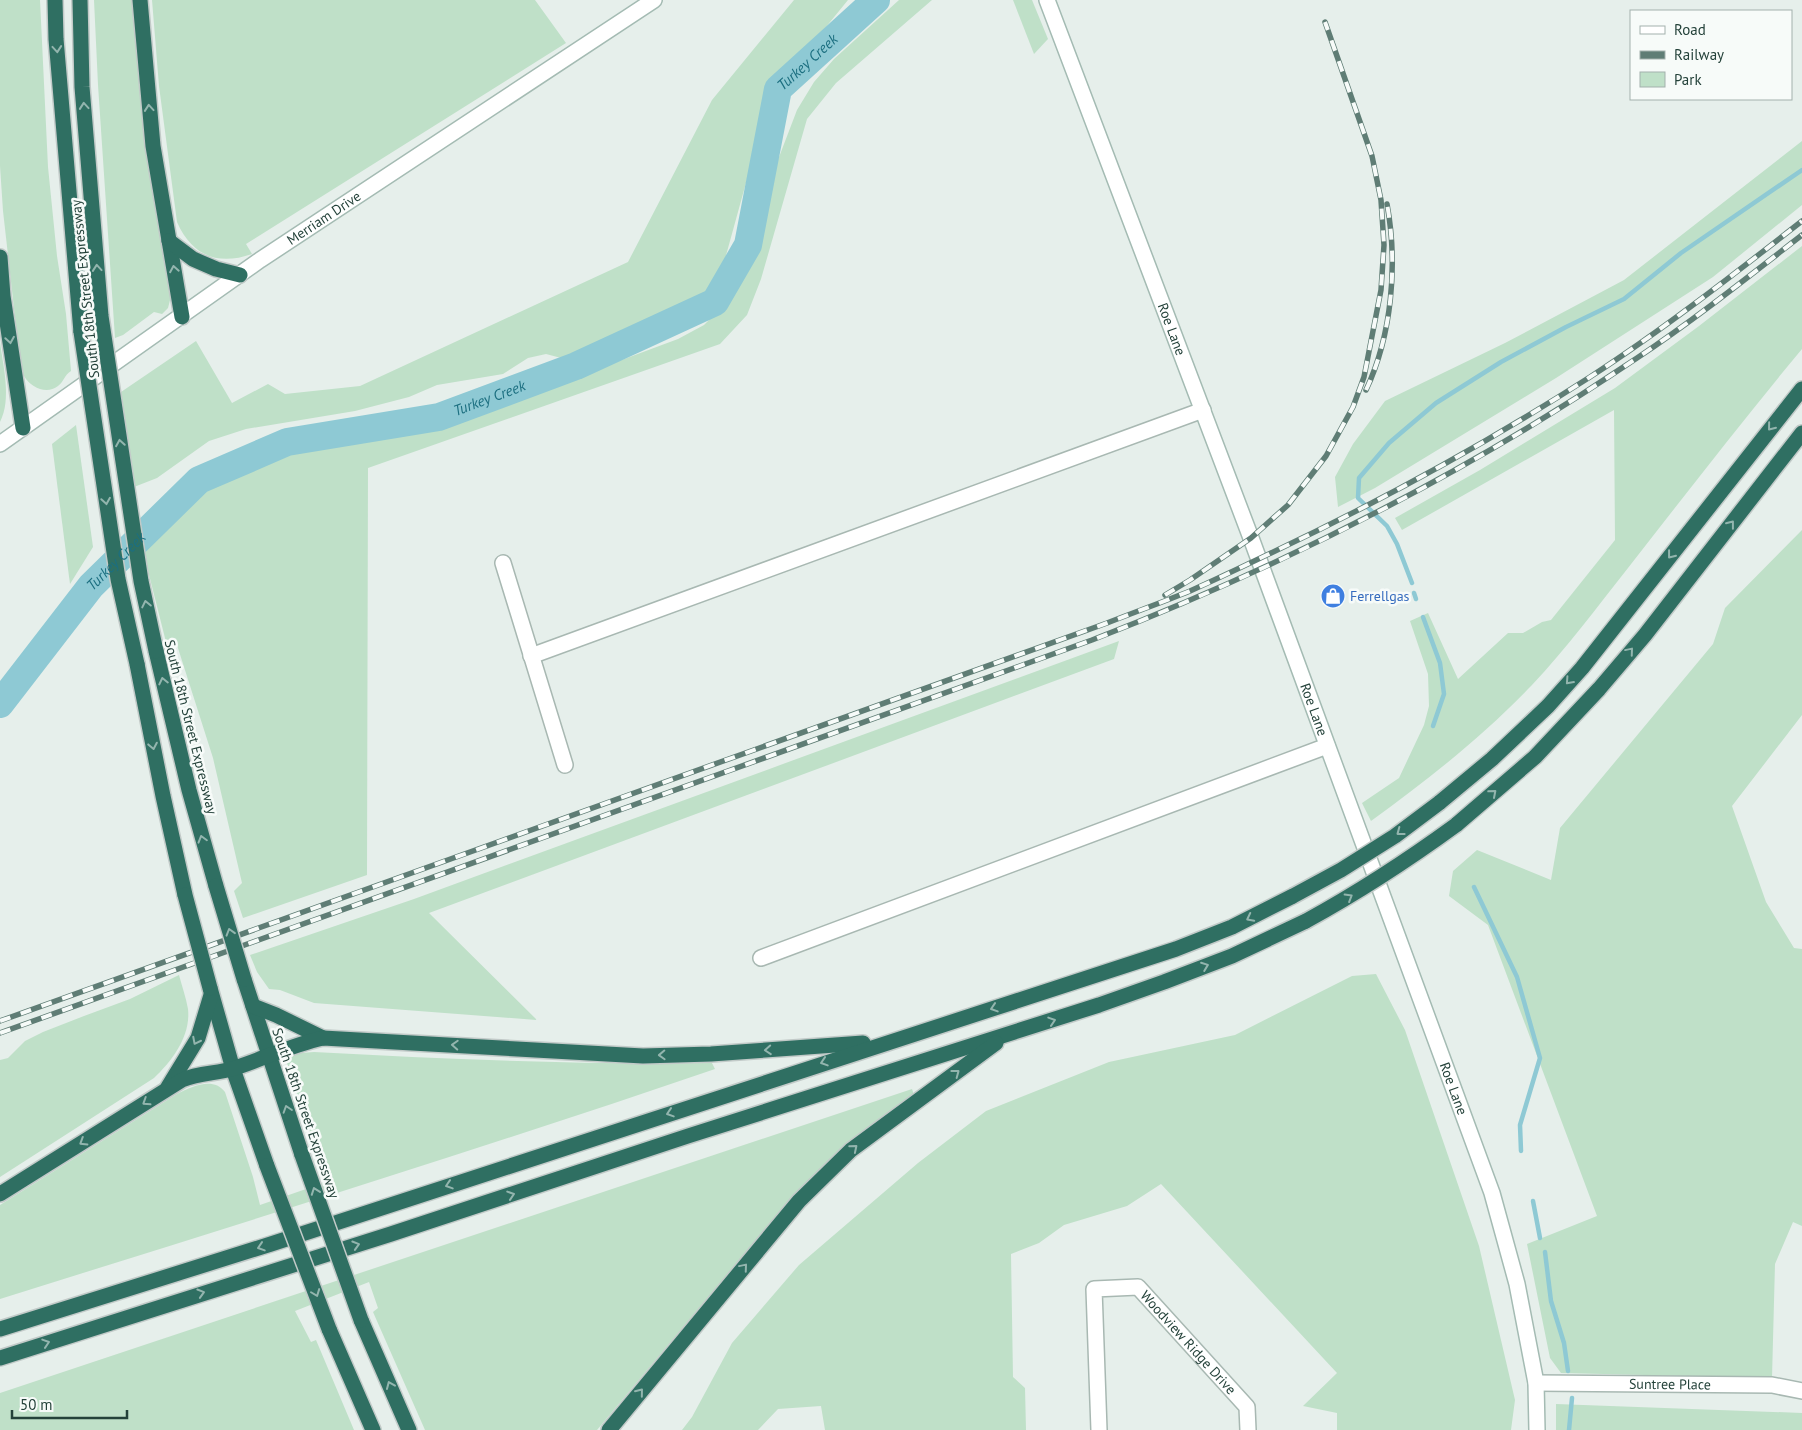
<svg xmlns="http://www.w3.org/2000/svg" width="1802" height="1430" font-family="'PT Sans',sans-serif">
<rect width="100%" height="100%" fill="#e6efeb"/>
<g fill="#bfe0c8">
<path d="M 0,0 L 40,0 L 48,167 L 57,256 L 66,314 L 71,371 C 64,375 64,382 58,386 C 47,395 31,388 24,376 C 22,372 22,366 20,361 L 3,211 L 0,166 Z"/>
<polygon points="94,0 134,0 171,296 168,308 162,314 154,312 123,335 115,338 98,85"/>
<path d="M 152,0 L 535,0 L 566,43 L 246,244 L 252,254 C 218,266 192,256 177,222 L 159,86 Z"/>
<polygon points="794,0 848,0 768,98 755,138 752,161 722,270 703,298 633,329 601,347 577,356 565,359 546,354 528,358 503,374 437,385 409,397 355,411 246,429 209,441 157,478 134,487 121,392 196,341 232,403 268,384 285,394 360,386 628,262 712,100"/>
<polygon points="899,0 932,0 836,83 807,119 761,279 747,315 720,344 368,468 367,875 243,918 234,891 242,883 213,758 177,645 167,646 143,551 190,501 216,481 253,464 300,449 418,430 463,419 678,339 704,325 722,307 731,294 762,241 776,165 797,110 814,82 834,59"/>
<polygon points="1013,0 1032,0 1048,39 1034,54"/>
<polygon points="1802,141 1802,205 1713,277 1556,378 1375,488 1338,507 1335,477 1353,444 1385,401 1505,343 1624,280"/>
<path d="M 1802,246 L 1802,349 C 1742,421 1685,495 1628,568 C 1597,607 1567,648 1532,685 C 1482,737 1429,779 1371,821 L 1362,803 L 1399,778 L 1424,725 L 1429,706 L 1428,674 L 1410,621 L 1428,613 L 1458,679 L 1508,633 L 1523,633 L 1542,622 L 1551,620 L 1615,540 L 1614,410 L 1402,530 L 1395,518 L 1480,470 L 1615,388 L 1699,326 Z"/>
<path d="M 0,342 C 3,366 12,399 0,422 Z"/>
<polygon points="76,425 93,547 70,584 52,444"/>
<polygon points="1802,530 1802,715 1732,806 1766,902 1794,948 1802,949 1802,1226 1793,1222 1775,1264 1772,1378 1561,1373 1550,1358 1527,1244 1597,1216 1488,925 1449,896 1453,871 1477,850 1551,880 1560,828 1713,644 1725,608"/>
<polygon points="1119,641 1114,659 429,913 537,1020 314,1003 280,990 269,989 257,972 250,955 414,899"/>
<polygon points="1376,974 1405,1030 1479,1246 1515,1400 1511,1430 1337,1430 1337,1413 1303,1406 1337,1373 1161,1184 1127,1206 1064,1225 1039,1243 1011,1254 1013,1377 1025,1388 1026,1430 825,1430 821,1406 778,1409 758,1430 682,1430 692,1417 732,1343 799,1265 918,1163 986,1111 1109,1062 1235,1035 1352,976"/>
<path d="M 179,975 C 182,986 186,998 188,1009 C 191,1036 172,1061 154,1078 L 0,1177 L 0,1060 L 8,1058 L 25,1041 L 43,1032 L 84,1016 L 130,999 Z"/>
<path d="M 314,1052 C 447,1059 579,1065 712,1063 L 715,1069 C 478,1150 239,1224 0,1299 L 0,1205 L 177,1094 C 191,1087 213,1076 225,1092 L 253,1177 L 260,1205 L 329,1181 L 316,1141 L 313,1141 L 285,1057 L 301,1053 Z"/>
<polygon points="912,1089 914,1095 879,1120 837,1155 802,1188 770,1223 597,1430 425,1430 373,1312 378,1308 369,1282 295,1311 311,1342 316,1340 354,1430 0,1430 0,1393"/>
<polygon points="1556,1404 1802,1413 1802,1430 1556,1430"/>
</g>
<g fill="none" stroke-linecap="round" stroke-linejoin="round">
<g stroke="#8ec9d4" stroke-width="4.5">
<polyline points="1412,583 1397,544 1387,526 1358,498 1359,478 1389,443 1436,403 1501,362 1566,327 1624,299 1681,253 1802,170"/>
<polyline points="1414,593 1416,599"/>
<polyline points="1423,617 1440,663 1444,694 1433,726"/>
<polyline points="1474,887 1517,977 1540,1058 1520,1125 1521,1151"/>
<polyline points="1533,1201 1540,1238"/>
<polyline points="1545,1252 1551,1301 1564,1343 1568,1371"/>
<polyline points="1569,1430 1572,1398"/>
</g>
<path stroke="#8ec9d4" stroke-width="28" id="s1" d="M 0,704 L 91,586 L 199,480 L 287,442 L 439,417 L 576,366 L 715,302 L 748,245 L 778,89 L 876,0"/>
<defs>
<g id="street">
<polyline points="503,563 565,765"/>
<polyline points="531,656 1203,410"/>
<polyline points="761,958 1327,746"/>
<path id="s2" d="M 1536,1383 L 1772,1385 L 1802,1391"/>
<path id="s3" d="M 1099,1430 L 1094,1289 L 1138,1287 L 1247,1407 L 1248,1430"/>
</g>
<g id="secondary">
<path id="s4" d="M 1047,0 L 1251,538 L 1492,1193 L 1517,1284 L 1536,1383 L 1537,1430"/>
<path id="s5" d="M 0,444 L 260,260 L 654,0"/>
</g>
<g id="highway">
<polyline points="55,0 56,39 81,332"/>
<polyline points="80,0 82,87 101,316"/>
<polyline points="140,0 153,146 182,317"/>
<polyline points="169,241 193,259 216,269 240,275"/>
<polyline points="0,257 3,296 23,428"/>
<polyline points="156,651 189,790 216,886"/>
<polyline points="137,664 163,796 185,895"/>
<polyline points="1439,803 1492,759 1548,706 1582,668 1802,389"/>
<polyline points="1456,825 1535,757 1599,689 1645,635 1802,433"/>
<polyline points="244,979 302,1155"/>
<polyline points="210,988 233,1069 267,1166"/>
<polyline points="253,1006 276,1015 323,1038"/>
<polyline points="168,1087 198,1038 211,995"/>
<path d="M 0,1194 L 182,1080 C 200,1072 217,1074 235,1068 C 265,1058 292,1045 323,1038 L 643,1056 L 711,1054 L 863,1043"/>
<polyline points="361,1320 409,1430"/>
<polyline points="0,1329 271,1244 1176,949 1232,927 1293,896"/>
<polyline points="329,1329 373,1430"/>
<polyline points="0,1358 391,1234 688,1136 1099,1005 1164,982 1232,956 1306,921"/>
<polyline points="609,1430 799,1201 851,1150 996,1043"/>
</g>
</defs>
<use href="#street" stroke="#a8b8b2" stroke-width="18"/>
<use href="#secondary" stroke="#a4bbb3" stroke-width="18"/>
<use href="#highway" stroke="#c2cac8" stroke-width="18"/>
<use href="#street" stroke="#fff" stroke-width="15"/>
<use href="#secondary" stroke="#fff" stroke-width="15"/>
<use href="#highway" stroke="#2f6f62" stroke-width="15"/>
<defs>
<g id="rail">
<path d="M 1366,390 C 1392,335 1398,264 1387,204"/>
<polyline points="1165,595 1190,580 1251,538 1288,505 1326,456 1353,407 1364,377 1381,290 1384,245 1381,200 1372,156 1325,22"/>
<path d="M 0,1021 L 1107,623 C 1135,612 1163,602 1190,591 C 1217,579 1244,566 1271,553 C 1381,501 1487,443 1590,377 C 1664,329 1733,275 1802,221"/>
<path d="M 0,1033 L 1092,640 C 1286,565 1465,474 1637,358 C 1694,320 1748,277 1802,235"/>
</g>
</defs>
<use href="#rail" stroke="#5f7d75" stroke-width="5.5"/>
<use href="#rail" stroke="#f7fbf9" stroke-width="4" stroke-dasharray="11" stroke-linecap="butt"/>
<defs>
<g id="highway-bridge">
<polyline points="101,316 141,581 156,651"/>
<polyline points="81,332 118,579 137,664"/>
<polyline points="216,886 244,979"/>
<polyline points="185,895 210,988"/>
<polyline points="1293,896 1341,870 1395,836 1439,803"/>
<path d="M 1306,921 C 1359,892 1408,860 1456,825"/>
<polyline points="302,1155 361,1320"/>
<polyline points="267,1166 329,1329"/>
</g>
</defs>
<use href="#highway-bridge" stroke="#c2cac8" stroke-width="18" stroke-linecap="butt"/>
<use href="#highway-bridge" stroke="#2f6f62" stroke-width="15"/>
</g>
<defs><path id="oneway-chevron" d="M-2-3.5L2.5 0L-2 3.5" fill="none" stroke-width="1.6" stroke-linecap="round" stroke-linejoin="round" transform="scale(1.25)"/></defs>
<g stroke="#93b5ae">
<use href="#oneway-chevron" transform="translate(57 49) rotate(85)"/>
<use href="#oneway-chevron" transform="translate(84 106) rotate(-95)"/>
<use href="#oneway-chevron" transform="translate(149 108) rotate(-95)"/>
<use href="#oneway-chevron" transform="translate(97 268) rotate(-95)"/>
<use href="#oneway-chevron" transform="translate(174 269) rotate(-100)"/>
<use href="#oneway-chevron" transform="translate(10 340) rotate(81)"/>
<use href="#oneway-chevron" transform="translate(1771 427) rotate(129)"/>
<use href="#oneway-chevron" transform="translate(120 443) rotate(-99)"/>
<use href="#oneway-chevron" transform="translate(106 501) rotate(81)"/>
<use href="#oneway-chevron" transform="translate(1731 524) rotate(-52)"/>
<use href="#oneway-chevron" transform="translate(1671 555) rotate(128)"/>
<use href="#oneway-chevron" transform="translate(146 604) rotate(-102)"/>
<use href="#oneway-chevron" transform="translate(1630 651) rotate(-50)"/>
<use href="#oneway-chevron" transform="translate(163 681) rotate(-103)"/>
<use href="#oneway-chevron" transform="translate(1569 681) rotate(132)"/>
<use href="#oneway-chevron" transform="translate(153 746) rotate(79)"/>
<use href="#oneway-chevron" transform="translate(1493 793) rotate(-41)"/>
<use href="#oneway-chevron" transform="translate(1400 832) rotate(143)"/>
<use href="#oneway-chevron" transform="translate(202 839) rotate(-106)"/>
<use href="#oneway-chevron" transform="translate(1349 897) rotate(-31)"/>
<use href="#oneway-chevron" transform="translate(1250 918) rotate(153)"/>
<use href="#oneway-chevron" transform="translate(230 932) rotate(-107)"/>
<use href="#oneway-chevron" transform="translate(1205 966) rotate(-21)"/>
<use href="#oneway-chevron" transform="translate(994 1008) rotate(162)"/>
<use href="#oneway-chevron" transform="translate(1052 1021) rotate(-18)"/>
<use href="#oneway-chevron" transform="translate(196 1041) rotate(117)"/>
<use href="#oneway-chevron" transform="translate(455 1045) rotate(-177)"/>
<use href="#oneway-chevron" transform="translate(768 1050) rotate(176)"/>
<use href="#oneway-chevron" transform="translate(662 1055) rotate(178)"/>
<use href="#oneway-chevron" transform="translate(824 1062) rotate(162)"/>
<use href="#oneway-chevron" transform="translate(956 1073) rotate(-37)"/>
<use href="#oneway-chevron" transform="translate(146 1102) rotate(147)"/>
<use href="#oneway-chevron" transform="translate(287 1109) rotate(-108)"/>
<use href="#oneway-chevron" transform="translate(670 1113) rotate(162)"/>
<use href="#oneway-chevron" transform="translate(83 1142) rotate(148)"/>
<use href="#oneway-chevron" transform="translate(854 1148) rotate(-40)"/>
<use href="#oneway-chevron" transform="translate(449 1185) rotate(162)"/>
<use href="#oneway-chevron" transform="translate(315 1191) rotate(-110)"/>
<use href="#oneway-chevron" transform="translate(511 1195) rotate(-18)"/>
<use href="#oneway-chevron" transform="translate(356 1245) rotate(-17)"/>
<use href="#oneway-chevron" transform="translate(261 1247) rotate(162)"/>
<use href="#oneway-chevron" transform="translate(744 1267) rotate(-50)"/>
<use href="#oneway-chevron" transform="translate(201 1293) rotate(-17)"/>
<use href="#oneway-chevron" transform="translate(316 1293) rotate(69)"/>
<use href="#oneway-chevron" transform="translate(46 1343) rotate(-18)"/>
<use href="#oneway-chevron" transform="translate(390 1385) rotate(-113)"/>
<use href="#oneway-chevron" transform="translate(640 1392) rotate(-51)"/>
</g>
<defs>
<symbol id="shop-disc" viewBox="-11 -11 22 22"><circle r="9.5" fill="#3f7fe0" stroke="#f7fbf9"/><path d="M-5-2.5h2.3a2.7 3.5 0 0 1 5.4 0H5L5.5 6h-11ZM-1.5-2.5h3a1.5 2.3 0 0 0-3 0Z" fill="#fff"/></symbol>
</defs>
<g fill-rule="evenodd">
<use href="#shop-disc" x="1319" y="582" width="28" height="28"/>
</g>
<g text-anchor="middle" stroke-width="5" stroke-linejoin="round" paint-order="stroke">
<g font-size="14" fill="#24423a" stroke="#f7fbf9">
<text dy="5" stroke="none"><textPath href="#s5" startOffset="395">Merriam Drive</textPath></text>
<text transform="translate(85 289) rotate(-96)" y="5">South 18th Street Expressway</text>
<text dy="5" stroke="none"><textPath href="#s4" startOffset="352">Roe Lane</textPath></text>
<text dy="5" stroke="none"><textPath href="#s4" startOffset="758">Roe Lane</textPath></text>
<text transform="translate(191 727) rotate(76)" y="5">South 18th Street Expressway</text>
<text dy="5" stroke="none"><textPath href="#s4" startOffset="1162">Roe Lane</textPath></text>
<text transform="translate(306 1113) rotate(71)" y="5">South 18th Street Expressway</text>
<text dy="5" stroke="none"><textPath href="#s3" startOffset="260">Woodview Ridge Drive</textPath></text>
<text dy="5" stroke="none"><textPath href="#s2" startOffset="134">Suntree Place</textPath></text>
</g>
<g font-size="14" fill="#366cbe" stroke="#f7fbf9" text-anchor="start">
<text x="1350" y="601">Ferrellgas</text>
</g>
<g font-size="15" font-style="italic" fill="#1c6f80" stroke="#f7fbf9">
<text dy="5" stroke="none"><textPath href="#s1" startOffset="1114">Turkey Creek</textPath></text>
<text dy="5" stroke="none"><textPath href="#s1" startOffset="604">Turkey Creek</textPath></text>
<text dy="5" stroke="none"><textPath href="#s1" startOffset="184">Turkey Creek</textPath></text>
</g>
</g>
<rect x="1630" y="10" width="162" height="90" fill="#f7fbf9" stroke="#a3b1ad"/>
<rect x="1640" y="26" width="25" height="8" fill="#ffffff" stroke="#a3b1ad"/>
<text x="1674" y="35" font-size="15" fill="#24423a">Road</text>
<rect x="1640" y="51" width="25" height="8" fill="#5f7d75" stroke="#a3b1ad"/>
<text x="1674" y="60" font-size="15" fill="#24423a">Railway</text>
<rect x="1640" y="72" width="25" height="15" fill="#bfe0c8" stroke="#a3b1ad"/>
<text x="1674" y="85" font-size="15" fill="#24423a">Park</text>
<path d="M12 1410v8h115v-8" fill="none" stroke="#24423a" stroke-width="2.5"/>
<text x="20" y="1410" font-size="15" fill="#24423a" stroke="#f7fbf9" stroke-width="4" paint-order="stroke">50 m</text>
</svg>
